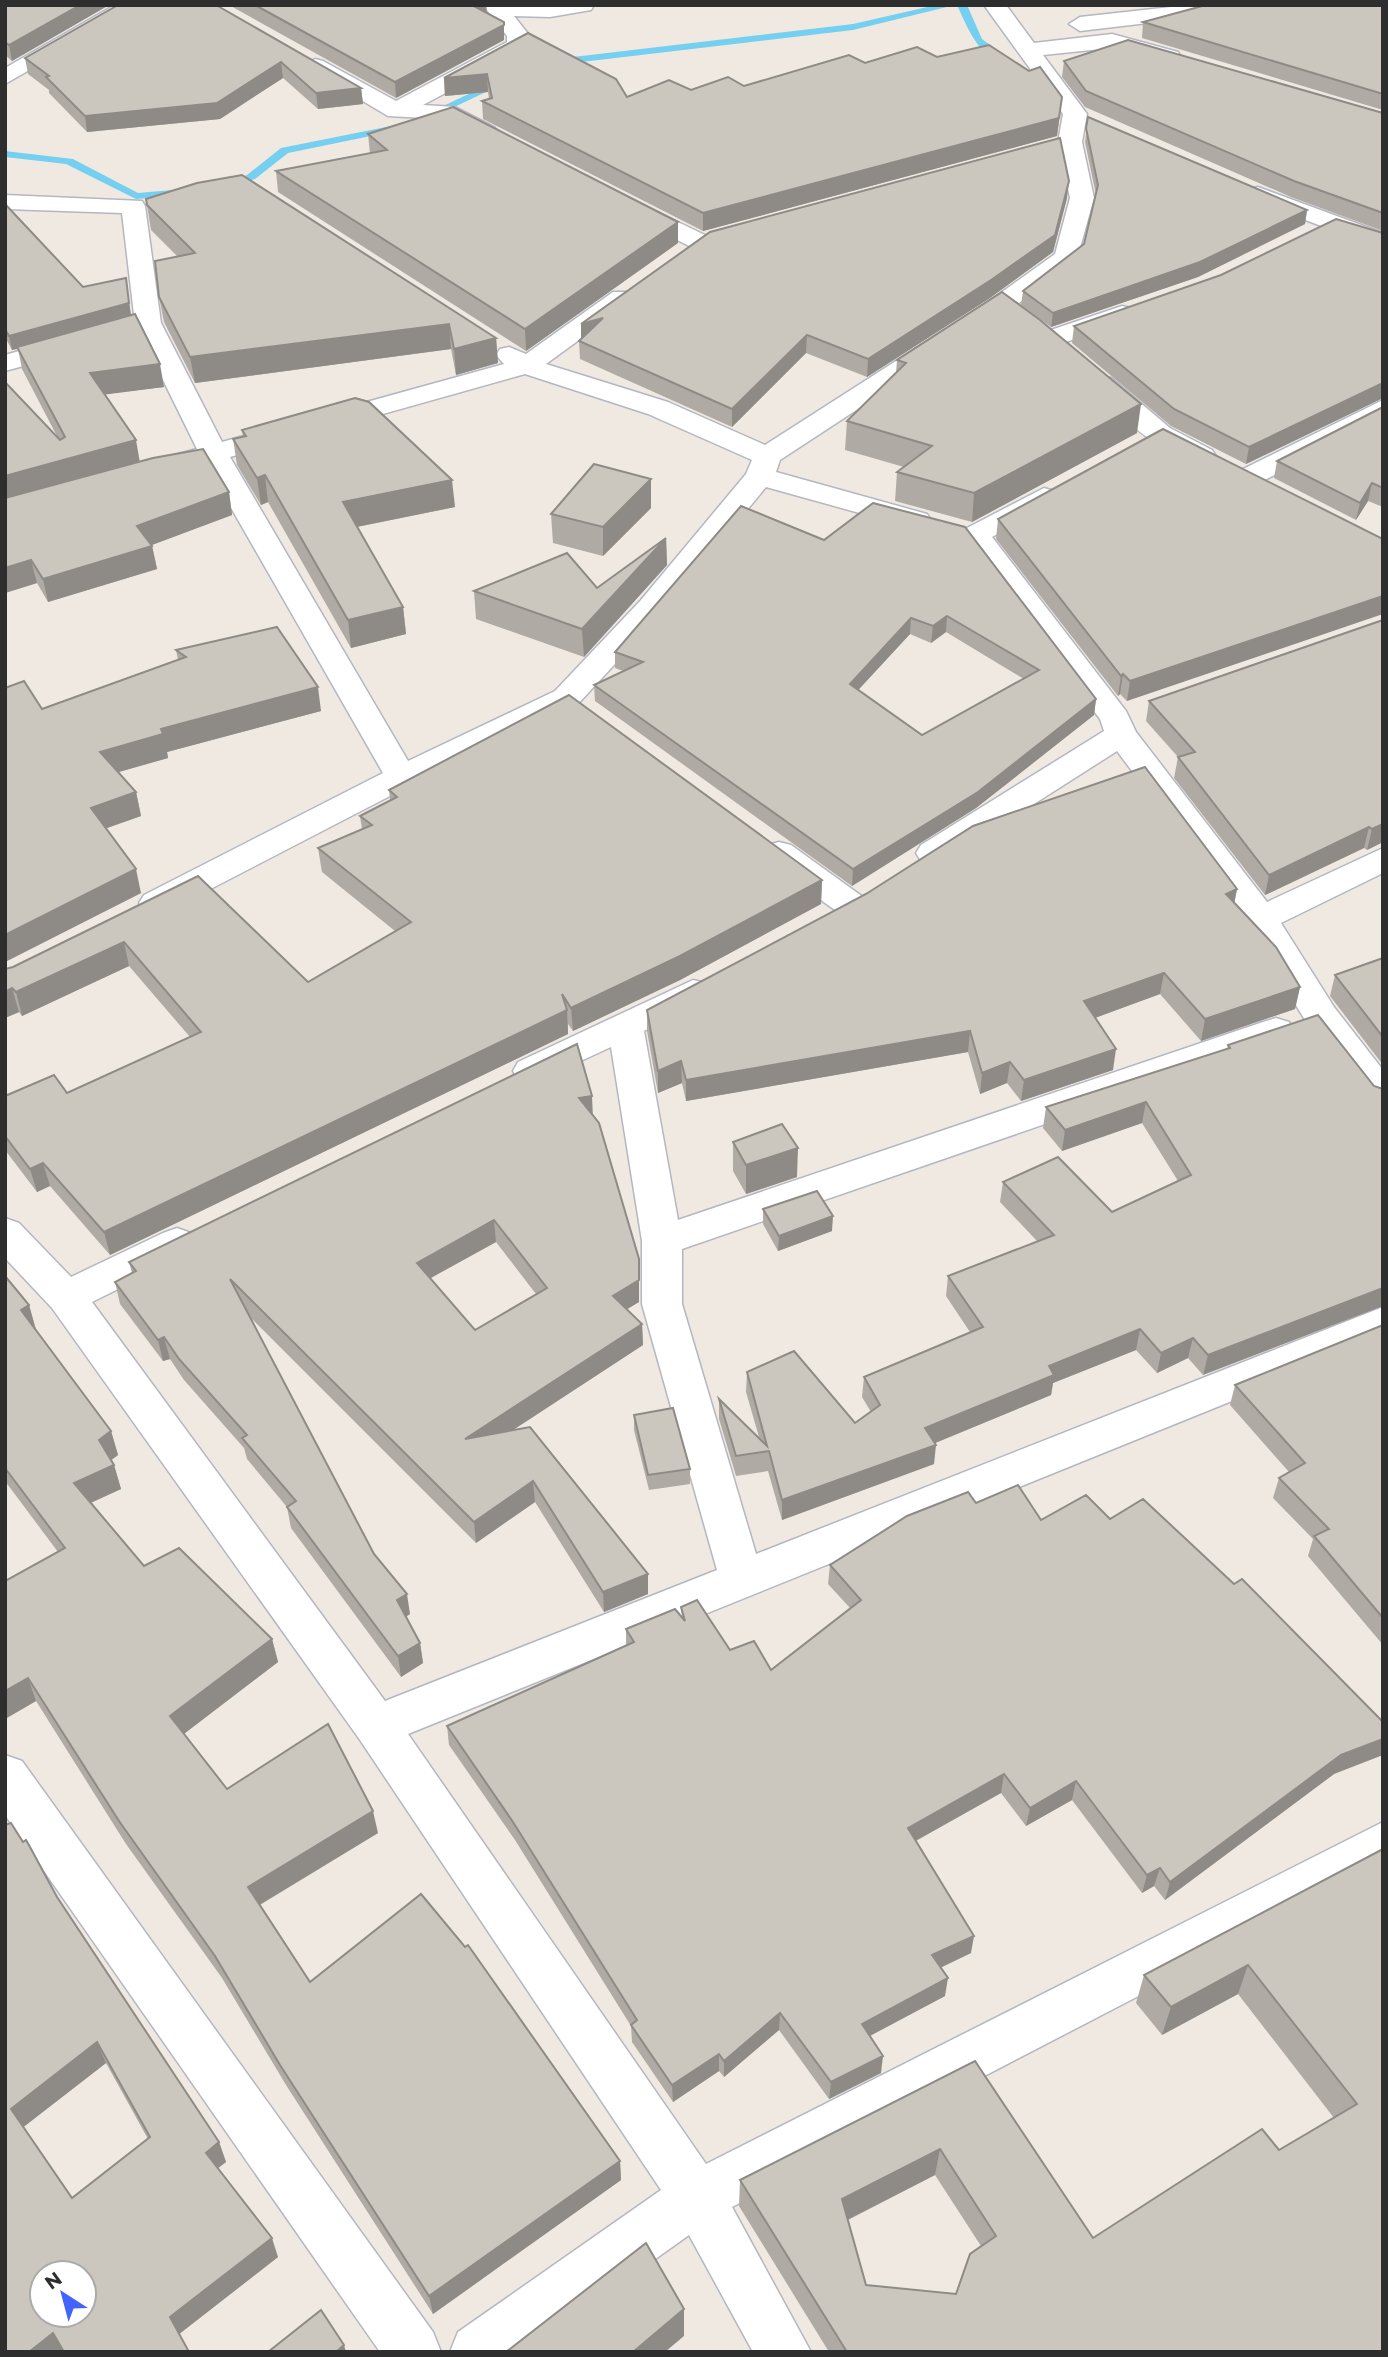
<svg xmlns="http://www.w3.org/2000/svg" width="1388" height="2357" font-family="Montserrat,sans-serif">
<rect width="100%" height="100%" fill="#efe9e1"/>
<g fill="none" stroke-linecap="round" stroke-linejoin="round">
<g fill="#75cff0" fill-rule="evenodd">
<polygon points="936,5 955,5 853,30 556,65 551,62 556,59 853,24"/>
<path d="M 957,5 L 967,5 L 982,39 L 1007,58 L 1007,62 C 981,64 966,24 957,5 Z"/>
<polygon points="496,81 505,83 431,118 422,116"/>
<polygon points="391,126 396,129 395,131 288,153 255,179 225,188 220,185 247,175 281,148"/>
<polygon points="5,151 73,159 138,193 184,189 190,192 184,195 136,199 66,164 5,157"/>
</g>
<defs>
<g id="minor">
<polygon points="115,5 142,5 5,84 5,68"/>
<polygon points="483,5 594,5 591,10 550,17 514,16 529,35 526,50 423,105 455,107 494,127 498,132 494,137 478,137 443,119 388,116 304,66 315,59 323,61 396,101 507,42 507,36"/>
<path d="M 984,5 L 1006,5 L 1034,43 L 1112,34 L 1178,52 L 1181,57 L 1170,64 L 1111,48 L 1043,55 L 1087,114 L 1082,142 L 1094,198 L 1076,262 L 1009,310 L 780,460 L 776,472 L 927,514 L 931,520 L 927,526 L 917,529 L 766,487 L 663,612 L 577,705 L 413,784 L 168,911 L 156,914 L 144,911 L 139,903 L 144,895 L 383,773 L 206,464 L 155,477 L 145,475 L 141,469 L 145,463 L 197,449 L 135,323 L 122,213 L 5,209 L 5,195 L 142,201 L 145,206 L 161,323 L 222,442 L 504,364 L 496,355 L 500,349 L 509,347 L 526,354 L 613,292 L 631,292 L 635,297 L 631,302 L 546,364 L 668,402 L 765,445 L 991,300 L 1055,254 L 1070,198 L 1058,142 L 1063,114 ZM 525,374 L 648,414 L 752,460 L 746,474 L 641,600 L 555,691 L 408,761 L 230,457 Z"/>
<polygon points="1189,5 1260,5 1249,11 1080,31 1069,24 1080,17"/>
<polygon points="1258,187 1383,233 1383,249 1249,199 1246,194 1249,189"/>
<polygon points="630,199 709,237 712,242 709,247 691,247 621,211 618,206 621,201"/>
<polygon points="1122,306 1131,308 1135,314 1131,320 1048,348 1039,346 1035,340 1039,334"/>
<polygon points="69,337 78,339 82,345 78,351 5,371 5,355"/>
<path d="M 1101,376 L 1111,378 L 1170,428 L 1212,450 L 1216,456 L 1212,462 C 1175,471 1118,412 1091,390 L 1087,384 L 1091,378 Z"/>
<polygon points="1383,400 1383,419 1255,485 1245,488 1235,485 1231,479 1235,473"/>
<polygon points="1044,488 1054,491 1058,497 1054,503 992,537 1126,711 1136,732 1267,902 1383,848 1383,873 1281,923 1334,1007 1383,1070 1383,1109 1370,1105 1308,1025 1248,926 1117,751 945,861 933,864 921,861 916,853 921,845 1104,731 1100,719 960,535 965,529"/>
<polygon points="779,842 791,845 863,897 868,905 863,913 851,916 839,913 767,861 762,853 767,845"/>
<polygon points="693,980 706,983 711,992 706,1001 644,1031 678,1220 1263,1022 1276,1018 1289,1022 1294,1031 1289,1040 682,1249 682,1304 756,1554 1383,1307 1383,1340 408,1734 706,2164 1383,1822 1383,1869 732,2207 811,2352 753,2352 689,2235 525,2352 450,2352 458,2332 661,2190 360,1740 52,1308 5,1258 5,1218 19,1223 71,1277 163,1233 177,1228 191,1233 197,1243 191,1253 92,1302 385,1701 717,1570 642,1304 642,1241 611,1047 531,1084 518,1080 513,1071 518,1062"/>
<polygon points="5,1755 22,1761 433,2332 441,2352 380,2352 5,1815"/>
</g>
</defs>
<use href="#minor" stroke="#b4b7c1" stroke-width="3"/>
<use href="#minor" fill="#fff" fill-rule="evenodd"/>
</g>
<g fill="#afaba4" fill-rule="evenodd">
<polygon points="5,5 109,5 12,61 5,55"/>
<polygon points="118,5 361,88 363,104 318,109 283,78 220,119 87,132 49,93 49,90 28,74 25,58"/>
<polygon points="229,5 486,5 487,13 504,22 504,40 396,98"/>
<polygon points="1383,5 1383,110 1142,38 1143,22"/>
<polygon points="528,33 627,97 691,90 744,86 865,63 937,57 1060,115 1057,136 703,231 483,119 482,101 489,99 488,92 445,96 444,78"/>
<polygon points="1064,61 1383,113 1383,231 1291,197 1085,107 1062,77"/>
<polygon points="1088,117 1307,210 1305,224 1198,277 1051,327 1021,305 1023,291 1084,244 1096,195 1085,142"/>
<polygon points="368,134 678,243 526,351 278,192 276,171 370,154"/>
<polygon points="1067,198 1053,252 990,298 867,377 806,353 732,427 580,359 579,341 581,339 581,324"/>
<polygon points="146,199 496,338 498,363 456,375 451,349 195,383 164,322 159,297 178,257 151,230"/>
<polygon points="5,204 83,287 126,278 131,315 164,387 104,394 139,462 229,492 232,515 152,545 157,569 48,602 37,583 5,593 5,382 59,440 22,369 18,349 12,350 5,337"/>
<polygon points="1383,233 1383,398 1246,464 1171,426 1072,343 1074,326"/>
<polygon points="897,360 1137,433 972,522 895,501 897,472 904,467 845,450 847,421 896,373"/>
<polygon points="1383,407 1383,507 1368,501 1356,520 1274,478 1277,461"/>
<polygon points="242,430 455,507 357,527 403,607 406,634 351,648 268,502 261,505 237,465 233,439 243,437"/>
<polygon points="651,508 603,556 553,543 551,514"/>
<polygon points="998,519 1383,539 1127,701 1120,694 1118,696 996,539"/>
<polygon points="666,538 667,565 584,657 476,619 474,591 597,588"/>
<path d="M 824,540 L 1096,699 L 1094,715 L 976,808 L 852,886 L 595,701 L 594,685 L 623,671 L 615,668 L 615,652 ZM 946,632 L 1024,679 L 922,735 L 858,690 L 910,634 L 931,643 Z"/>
<polygon points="1383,620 1383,842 1367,850 1364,848 1265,895 1174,778 1178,757 1146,721 1149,701"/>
<polygon points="176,650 321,711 167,752 168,758 118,772 136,792 141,816 106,828 141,893 5,962 42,709 178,660"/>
<polygon points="389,790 822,880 821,904 680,980 573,1031 568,1024 568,1034 110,1255 50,1186 37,1192 5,1150 5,1096 67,1093 190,1037 129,966 22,1016 19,1012 5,1018 13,967 198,876 308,982 395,931 322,872 318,848 362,829 360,816 390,800"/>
<polygon points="1237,889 1234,903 1300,987 1295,1009 1201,1041 1160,994 1095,1018 1113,1070 1021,1101 1007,1083 980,1094 968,1052 686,1101 682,1083 658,1093 647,1031 647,1010"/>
<polygon points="1383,958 1383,1065 1330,996 1335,975"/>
<polygon points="1318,1015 1203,1375 1188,1358 1157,1373 1136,1350 1053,1383 1051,1395 935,1443 934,1464 782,1520 768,1471 736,1476 719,1419 719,1399 759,1437 746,1392 747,1372 855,1423 871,1412 862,1397 864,1377 970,1332 946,1296 948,1276 1038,1242 1000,1202 1003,1182 1112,1212 1178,1181 1142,1123 1062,1151 1043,1128 1046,1107 1227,1050 1228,1045"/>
<path d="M 592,1114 L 639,1302 L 627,1309 L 642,1324 L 643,1345 L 513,1430 L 648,1574 L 648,1594 L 604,1612 L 535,1502 L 476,1543 L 248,1315 L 374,1554 L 410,1614 L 406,1617 L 420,1643 L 423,1663 L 401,1677 L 291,1528 L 287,1507 L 247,1459 L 244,1448 L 184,1380 L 170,1359 L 163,1361 L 120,1304 L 115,1282 L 132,1273 L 129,1262 ZM 496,1242 L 536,1294 L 475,1330 L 430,1278 Z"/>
<polygon points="733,1142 797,1177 746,1194 733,1171"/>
<polygon points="763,1209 832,1231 778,1251 763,1224"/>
<polygon points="5,1276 29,1305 36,1330 111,1431 118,1455 111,1460 114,1465 121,1489 91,1503 144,1566 272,1639 278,1662 184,1734 227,1789 378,1833 260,1905 310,1982 620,2161 621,2180 433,2314 286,2085 222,1978 126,1844 36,1701 5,1719 58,1552 5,1481"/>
<polygon points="1383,1325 1383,1645 1308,1556 1313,1539 1273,1498 1279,1478 1289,1472 1230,1405 1235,1385"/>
<polygon points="634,1415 690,1469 690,1484 649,1490 634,1430"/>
<polygon points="976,1503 1041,1520 1334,1774 1165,1900 1154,1886 1142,1893 1072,1800 1026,1826 1001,1793 916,1841 971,1953 940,1968 945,1996 870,2036 881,2073 829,2099 779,2030 724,2077 719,2071 673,2102 632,2042 631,2026 515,1840 449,1745 447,1726 626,1645 626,1629 682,1617 681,1607 730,1650 771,1670 850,1608 828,1584 830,1565"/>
<path d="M 5,1825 L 57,1897 L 219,2142 L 226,2162 L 218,2168 L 278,2257 L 179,2334 L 62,2352 L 5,2352 ZM 106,2063 L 148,2139 L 72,2198 L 23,2127 Z"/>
<path d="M 1383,1849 L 1383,2352 L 829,2352 L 739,2206 L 740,2180 L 975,2061 L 1093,2238 L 1279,2150 L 1334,2118 L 1238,1994 L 1162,2035 L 1136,2003 L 1144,1975 ZM 935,2175 L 981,2246 L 956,2294 L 866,2285 L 848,2220 Z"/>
</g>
<g fill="#8e8b86">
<polygon points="80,5 109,5 12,61 9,45"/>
<polygon points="466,5 486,5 487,14"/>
<polygon points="504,25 504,40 396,98 395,82"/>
<polygon points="281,62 283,78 220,119 87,132 85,116"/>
<polygon points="487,74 488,92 445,96 444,78"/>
<polygon points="361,88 363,104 318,109 316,93"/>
<polygon points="1062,97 1057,136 703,231 703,213"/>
<polygon points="1069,181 1067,198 1053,252 990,298 867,377 868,359"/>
<polygon points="1307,210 1305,224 1198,277 1051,327 1053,313"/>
<polygon points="678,222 678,243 526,351 525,329"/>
<polygon points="126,278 131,317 12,350 9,336"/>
<polygon points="603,318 581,342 581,324"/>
<polygon points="449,324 451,349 195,383 190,357"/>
<polygon points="807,335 806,353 732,427 732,409"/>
<polygon points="496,338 498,363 456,375 454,349"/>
<polygon points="160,364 164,387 94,396 90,373"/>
<polygon points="1383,383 1383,398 1246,464 1249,447"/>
<polygon points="1141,404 1137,433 972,522 974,493"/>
<polygon points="136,440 140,463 5,500 5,476"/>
<polygon points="265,475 268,502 261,505 257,478"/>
<polygon points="651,479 651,508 603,556 603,527"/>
<polygon points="452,480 455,507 346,529 343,502"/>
<polygon points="1372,483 1368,501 1356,520 1360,503"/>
<polygon points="229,492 232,515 141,549 137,526"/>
<polygon points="666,538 667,565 584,657 582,629"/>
<polygon points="152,546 157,569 48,602 43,579"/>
<polygon points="31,560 37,583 5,593 5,568"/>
<polygon points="1383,596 1383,614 1127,701 1130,681"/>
<polygon points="403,607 406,634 351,648 348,620"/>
<polygon points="947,616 946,632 931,643 933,626"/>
<polygon points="911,618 910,634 849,700 850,684"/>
<polygon points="1123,674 1120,694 1118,696 1121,676"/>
<polygon points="318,687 321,711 167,752 168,758 105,776 100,752 161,729"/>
<polygon points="1096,699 1094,715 976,808 852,886 853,869"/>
<polygon points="136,792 141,816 96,832 91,808"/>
<polygon points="1383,824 1383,842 1367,850 1372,829"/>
<polygon points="1369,827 1364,848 1265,895 1269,875"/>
<polygon points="136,869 141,893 5,962 5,935"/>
<polygon points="822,880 821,904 680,980 573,1031 571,1008"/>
<polygon points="1237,889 1233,910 1226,894"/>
<polygon points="124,942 129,966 22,1016 16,992"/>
<polygon points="1164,973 1160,994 1081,1023 1084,1001"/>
<polygon points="1300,987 1295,1009 1201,1041 1205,1019"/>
<polygon points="12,988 19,1012 5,1018 5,992"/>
<polygon points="567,1010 568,1034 110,1255 104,1232"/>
<polygon points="970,1031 968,1052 686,1101 686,1080"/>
<polygon points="1116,1049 1113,1070 1021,1101 1024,1080"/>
<polygon points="681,1061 682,1083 658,1093 658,1071"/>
<polygon points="1010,1062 1007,1083 980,1094 982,1073"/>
<polygon points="592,1096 593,1118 579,1098"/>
<polygon points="1146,1102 1142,1123 1062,1151 1065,1130"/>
<polygon points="798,1148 797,1177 746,1194 746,1165"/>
<polygon points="43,1163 50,1186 37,1192 30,1169"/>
<polygon points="833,1216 832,1231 778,1251 779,1236"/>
<polygon points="494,1220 496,1242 420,1284 417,1263"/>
<polygon points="639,1259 639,1302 614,1317 613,1296"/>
<polygon points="1383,1288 1383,1306 1203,1375 1208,1355"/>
<polygon points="29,1305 36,1330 28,1334 21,1310"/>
<polygon points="642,1324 643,1345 467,1460 465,1439"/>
<polygon points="1140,1329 1136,1350 1053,1383 1051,1395 923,1448 925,1428 1049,1366"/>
<polygon points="164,1337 170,1359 163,1361 158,1340"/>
<polygon points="1193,1338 1188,1358 1157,1373 1161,1353"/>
<polygon points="111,1431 118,1455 106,1464 99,1440"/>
<polygon points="936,1445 934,1464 782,1520 782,1500"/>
<polygon points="114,1465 121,1489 81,1507 74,1483"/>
<polygon points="533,1481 535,1502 476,1543 474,1522"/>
<polygon points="648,1574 648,1594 604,1612 603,1592"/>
<polygon points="407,1594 410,1614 400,1620 397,1600"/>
<polygon points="272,1639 278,1662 177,1739 170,1716"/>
<polygon points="420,1643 423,1663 401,1677 398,1656"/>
<polygon points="28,1678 36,1701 5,1719 5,1691"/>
<polygon points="1383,1739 1383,1755 1334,1774 1165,1900 1170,1882 1341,1755"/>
<polygon points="1004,1774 1001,1793 906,1846 908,1828"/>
<polygon points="1076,1781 1072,1800 1026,1826 1030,1808"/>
<polygon points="373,1811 378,1833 254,1908 248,1887"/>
<polygon points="1160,1868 1154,1886 1142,1893 1147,1875"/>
<polygon points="974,1936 971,1953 929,1973 932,1955"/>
<polygon points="1248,1965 1238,1994 1162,2035 1171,2007"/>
<polygon points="948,1978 945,1996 860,2041 862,2024"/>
<polygon points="780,2013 779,2030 724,2077 724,2061"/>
<polygon points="97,2042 106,2063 21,2129 11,2109"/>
<polygon points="719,2054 719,2071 673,2102 672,2085"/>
<polygon points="883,2056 881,2073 829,2099 831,2082"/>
<polygon points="219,2142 226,2162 213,2172 206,2153"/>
<polygon points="940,2149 935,2175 839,2224 842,2199"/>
<polygon points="620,2161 621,2180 433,2314 429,2296"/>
<polygon points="272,2238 278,2257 178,2335 170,2317"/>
<polygon points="684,2309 684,2336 665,2352 633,2352"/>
<polygon points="53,2333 63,2351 62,2352 29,2352"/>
<polygon points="344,2345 346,2352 336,2352"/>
</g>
<g fill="#cbc7bf" stroke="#8e8b86" stroke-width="2" fill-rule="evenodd">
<polygon points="5,5 80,5 9,45 5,42"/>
<polygon points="118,5 216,5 361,88 316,93 281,62 217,103 85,116 46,77 49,76 25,58"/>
<polygon points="255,5 472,5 504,22 504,25 395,82"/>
<polygon points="1206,5 1383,5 1383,94 1143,22"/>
<polygon points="528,33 616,79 627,97 669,80 691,90 728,77 744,86 849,55 865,63 917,47 937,57 989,45 1029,71 1040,67 1062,97 1059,118 703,213 482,101 492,98 487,74 444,78"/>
<polygon points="1128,40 1383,113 1383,213 1294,181 1086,91 1064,61"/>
<polygon points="453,107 678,222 525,329 276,171 387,150 368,134"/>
<polygon points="1088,117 1307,210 1200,262 1053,313 1023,291 1084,244 1098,185 1086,128"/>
<polygon points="1060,138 1069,181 1055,235 991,280 868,359 807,335 732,409 579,341 603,318 581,324 710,232"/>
<polygon points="242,175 496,338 454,349 449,324 190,357 159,297 155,261 195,253 147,205 146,199 197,183"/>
<polygon points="5,204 83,287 126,278 129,303 9,336 5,329"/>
<polygon points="1336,219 1383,233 1383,383 1249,447 1174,409 1074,326 1221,275"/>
<polygon points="1002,292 1040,320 1141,404 974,493 897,472 932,446 847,421 906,363 897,360"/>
<polygon points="135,314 160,364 90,373 136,440 5,476 5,382 60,440 65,437 17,347"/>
<polygon points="355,398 369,402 452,480 343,502 403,607 348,620 265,475 257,478 233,439 246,436 242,430"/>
<polygon points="1383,407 1383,488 1372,483 1360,503 1277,461"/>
<polygon points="1163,429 1383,539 1383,596 1130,681 1123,674 1121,676 998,519"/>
<polygon points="203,449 229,492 137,526 152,546 43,579 31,560 5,568 5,498 153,458"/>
<polygon points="594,464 651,479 603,527 551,514"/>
<path d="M 873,503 L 965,527 L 1096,699 L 978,792 L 853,869 L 594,685 L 643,662 L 615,652 L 741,506 L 824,540 ZM 947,616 L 1039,670 L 922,735 L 850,684 L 911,618 L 933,626 Z"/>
<polygon points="666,538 582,629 474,591 567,553 597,588"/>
<polygon points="1383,620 1383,824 1372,829 1369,827 1269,875 1178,757 1195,752 1149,701"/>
<polygon points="277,627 318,687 161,729 163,734 100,752 136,792 91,808 136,869 5,935 5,688 24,681 42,709 186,657 176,650"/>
<polygon points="569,695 822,880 680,956 571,1008 562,994 567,1010 104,1232 43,1163 30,1169 5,1136 5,1096 54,1075 67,1093 201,1032 124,942 16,992 12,988 5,992 5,969 13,967 198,876 308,982 411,922 318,848 372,825 360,816 397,797 389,790"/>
<polygon points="1145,767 1237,889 1226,894 1276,947 1300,987 1205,1019 1164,973 1084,1001 1116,1049 1024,1080 1010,1062 982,1073 970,1031 686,1080 681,1061 658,1071 647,1010 866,894 973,826"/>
<polygon points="1383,958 1383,1037 1335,975"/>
<polygon points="1318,1015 1374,1086 1383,1089 1383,1288 1208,1355 1193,1338 1161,1353 1140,1329 1049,1366 1054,1375 925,1428 936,1445 782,1500 769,1451 736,1456 719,1399 767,1446 747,1372 794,1351 855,1423 880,1405 864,1377 983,1327 948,1276 1054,1235 1003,1182 1058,1157 1112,1212 1191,1175 1146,1102 1065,1130 1046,1107 1230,1048 1228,1045"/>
<path d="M 577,1044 L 592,1096 L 579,1098 L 599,1123 L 639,1259 L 639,1280 L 613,1296 L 642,1324 L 465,1439 L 530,1427 L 648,1574 L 603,1592 L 533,1481 L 474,1522 L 230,1279 L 374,1554 L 407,1594 L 397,1600 L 420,1643 L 398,1656 L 287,1507 L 296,1501 L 242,1438 L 247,1435 L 179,1359 L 164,1337 L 158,1340 L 115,1282 L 136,1271 L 129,1262 ZM 494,1220 L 547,1288 L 475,1330 L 417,1263 Z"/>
<polygon points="782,1124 798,1148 746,1165 733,1142"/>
<polygon points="817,1191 833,1216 779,1236 763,1209"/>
<polygon points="5,1276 29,1305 21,1310 111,1431 99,1440 114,1465 74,1483 144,1566 179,1548 272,1639 170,1716 227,1789 328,1724 373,1811 248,1887 310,1982 421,1894 465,1947 468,1945 620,2161 429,2296 280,2065 215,1956 119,1821 28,1678 5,1691 5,1581 65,1548 5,1468"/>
<polygon points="1383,1325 1383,1618 1314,1536 1329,1529 1279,1478 1305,1463 1235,1385"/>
<polygon points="673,1408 690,1469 648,1475 634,1415"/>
<polygon points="1018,1485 1041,1520 1086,1495 1110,1519 1143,1499 1234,1584 1242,1579 1383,1722 1383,1739 1341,1755 1170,1882 1160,1868 1147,1875 1076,1781 1030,1808 1004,1774 908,1828 974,1936 932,1955 948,1978 862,2024 883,2056 831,2082 780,2013 724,2061 719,2054 672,2085 631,2025 637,2020 513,1822 447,1726 634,1642 626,1629 675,1609 685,1621 681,1607 697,1600 730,1650 754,1641 771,1670 861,1600 830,1565 907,1516 968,1492 976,1503"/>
<path d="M 11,1823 L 23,1842 L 26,1840 L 30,1847 L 57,1897 L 219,2142 L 206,2153 L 272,2238 L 170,2317 L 189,2352 L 64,2352 L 53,2333 L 29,2352 L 5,2352 L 5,1825 ZM 97,2042 L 150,2137 L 72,2198 L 11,2109 ZM 42,2273 L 84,2273 L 84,2315 L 42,2315 Z"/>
<path d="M 1383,1849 L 1383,2352 L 847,2352 L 740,2180 L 975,2061 L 1093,2238 L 1262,2129 L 1279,2150 L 1357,2104 L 1248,1965 L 1171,2007 L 1144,1975 ZM 940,2149 L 996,2236 L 970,2254 L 956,2294 L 866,2285 L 842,2199 Z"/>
<polygon points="646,2243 684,2309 633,2352 506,2352"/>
<polygon points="321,2310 344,2345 336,2352 268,2352"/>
</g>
<rect width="1388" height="2357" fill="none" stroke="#2e2e2e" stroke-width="14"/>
<g transform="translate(63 2294) rotate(324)"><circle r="33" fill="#ffffff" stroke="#ababab" stroke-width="2"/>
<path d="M0-5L12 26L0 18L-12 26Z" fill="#4264fb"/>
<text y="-10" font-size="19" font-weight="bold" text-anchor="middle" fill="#2e2e2e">N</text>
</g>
</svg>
